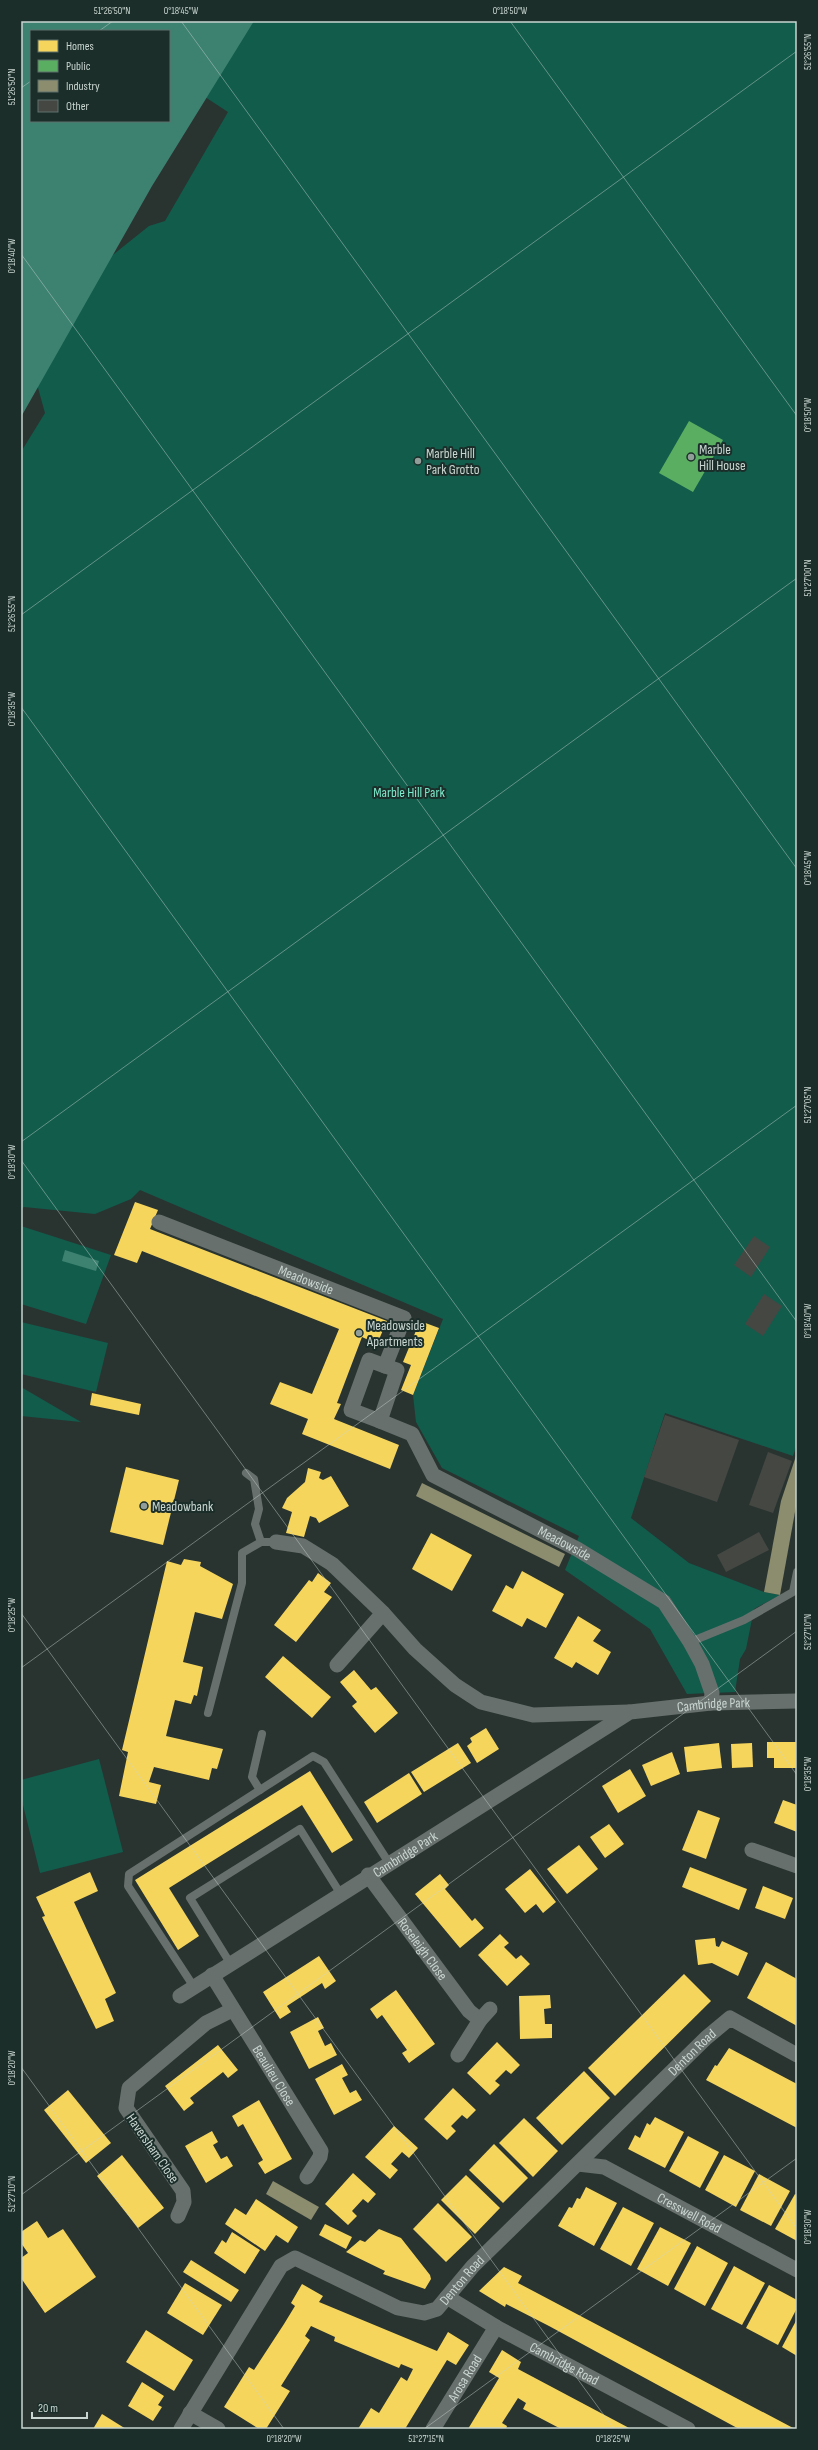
<svg xmlns="http://www.w3.org/2000/svg" width="818" height="2450" font-family="'Sofia Sans Condensed',sans-serif">
<rect width="100%" height="100%" fill="#293431"/>
<g fill="#125c4c">
<polygon points="238,21 797,21 797,1444 793,1456 665,1413 631,1518 689,1563 764,1592 780,1595 754,1609 746,1649 740,1659 735,1692 687,1694 650,1629 565,1570 579,1536 442,1468 416,1422 413,1395 443,1319 140,1190 131,1199 95,1214 24,1207 21,1209 21,452 45,413 32,366 64,294 149,226 165,221 228,112 199,93"/>
<polygon points="21,1226 111,1255 86,1324 21,1304"/>
<polygon points="21,1322 108,1343 96,1392 21,1374"/>
<polygon points="21,1387 81,1422 21,1416"/>
<polygon points="99,1759 123,1852 40,1873 21,1797 21,1780"/>
</g>
<g fill="#3d8170" fill-rule="evenodd">
<path d="M 21,21 L 254,21 L 152,186 L 21,417 ZM 31,31 L 169,31 L 169,121 L 31,121 Z"/>
<polygon points="65,1250 99,1261 96,1271 62,1261"/>
</g>
<g fill="#f6d55c">
<polygon points="135,1202 158,1210 150,1229 387,1321 377,1344 362,1337 337,1403 341,1404 334,1419 399,1445 390,1469 302,1434 308,1419 270,1404 280,1382 312,1394 339,1329 142,1251 137,1263 114,1255"/>
<polygon points="420,1321 439,1328 413,1395 401,1390 411,1365 403,1362"/>
<polygon points="92,1393 141,1404 139,1415 90,1405"/>
<polygon points="126,1467 179,1480 163,1545 110,1532"/>
<polygon points="308,1468 321,1472 319,1478 323,1480 331,1476 349,1506 319,1523 316,1518 310,1516 304,1537 286,1533 292,1512 282,1508 287,1498 305,1482"/>
<polygon points="431,1533 472,1555 452,1591 412,1569"/>
<polygon points="184,1559 201,1562 200,1566 233,1584 222,1619 195,1612 183,1662 203,1667 197,1696 194,1695 191,1704 175,1700 166,1736 223,1749 217,1769 212,1768 209,1780 154,1767 149,1782 161,1785 156,1804 119,1796 128,1752 122,1750 167,1561 181,1565"/>
<polygon points="522,1571 564,1594 546,1628 527,1618 522,1627 492,1611 506,1585 513,1589"/>
<polygon points="318,1573 331,1583 324,1592 332,1597 296,1642 274,1625 309,1580 312,1582"/>
<polygon points="578,1616 601,1630 593,1641 611,1652 598,1675 576,1662 572,1668 554,1658"/>
<polygon points="283,1656 331,1697 312,1718 265,1677"/>
<polygon points="354,1670 371,1690 376,1687 398,1713 375,1733 352,1706 357,1702 340,1682"/>
<polygon points="486,1728 499,1749 477,1763 467,1746 472,1742 470,1738"/>
<polygon points="767,1742 797,1742 797,1768 774,1768 774,1758 767,1758"/>
<polygon points="458,1743 471,1763 424,1792 411,1772"/>
<polygon points="719,1743 722,1768 687,1772 684,1747"/>
<polygon points="752,1743 753,1767 732,1768 731,1744"/>
<polygon points="672,1752 680,1774 651,1786 642,1765"/>
<polygon points="630,1769 646,1796 618,1813 602,1786"/>
<polygon points="310,1771 353,1840 332,1853 302,1805 169,1888 199,1936 178,1950 135,1880"/>
<polygon points="409,1773 422,1794 377,1823 364,1802"/>
<polygon points="783,1800 797,1805 797,1832 774,1823"/>
<polygon points="698,1810 720,1818 706,1859 682,1850"/>
<polygon points="609,1824 624,1844 605,1858 590,1837"/>
<polygon points="579,1845 598,1869 567,1894 547,1869"/>
<polygon points="690,1867 747,1889 739,1910 682,1887"/>
<polygon points="530,1869 556,1902 543,1913 536,1904 525,1913 505,1889"/>
<polygon points="90,1872 98,1891 74,1902 116,1993 105,1999 114,2021 96,2029 42,1917 45,1916 36,1897"/>
<polygon points="440,1874 449,1885 445,1889 472,1921 475,1918 484,1928 460,1948 415,1894"/>
<polygon points="763,1886 793,1898 785,1919 755,1908"/>
<polygon points="500,1934 509,1943 504,1947 516,1959 521,1955 530,1964 507,1986 478,1955"/>
<polygon points="715,1938 716,1946 719,1947 722,1941 748,1953 738,1976 712,1963 698,1965 695,1940"/>
<polygon points="319,1956 336,1981 325,1989 322,1983 287,2006 291,2012 280,2019 263,1992"/>
<polygon points="766,1962 797,1979 797,2026 747,1998"/>
<polygon points="684,1974 711,2001 615,2096 588,2068"/>
<polygon points="396,1990 435,2044 409,2063 402,2053 407,2050 382,2015 377,2019 370,2009"/>
<polygon points="550,1995 551,2008 544,2009 545,2024 552,2024 552,2038 520,2039 519,1996"/>
<polygon points="318,2017 324,2028 318,2031 325,2046 331,2043 337,2055 309,2069 290,2032"/>
<polygon points="497,2042 520,2065 511,2074 506,2070 495,2081 500,2085 490,2095 467,2073"/>
<polygon points="218,2045 238,2070 228,2078 223,2072 190,2098 194,2103 184,2111 165,2086"/>
<polygon points="729,2048 797,2084 797,2128 706,2080 715,2065 717,2066"/>
<polygon points="342,2064 348,2075 342,2078 350,2093 356,2090 362,2100 334,2115 315,2079"/>
<polygon points="584,2071 610,2098 562,2145 536,2118"/>
<polygon points="453,2088 476,2110 467,2119 462,2115 451,2126 456,2131 447,2140 424,2119"/>
<polygon points="68,2090 111,2143 86,2163 44,2110"/>
<polygon points="259,2100 292,2159 265,2174 258,2163 263,2160 243,2124 238,2127 232,2116"/>
<polygon points="655,2117 684,2132 665,2168 628,2149 635,2135 640,2138 647,2123 650,2125"/>
<polygon points="524,2118 558,2151 533,2177 499,2143"/>
<polygon points="394,2126 418,2148 409,2158 402,2152 391,2164 398,2170 390,2179 365,2157"/>
<polygon points="212,2131 218,2142 213,2145 221,2159 227,2156 233,2166 206,2183 185,2146"/>
<polygon points="688,2136 719,2152 700,2188 669,2171"/>
<polygon points="494,2144 528,2178 503,2203 469,2170"/>
<polygon points="122,2155 164,2208 138,2228 97,2176"/>
<polygon points="724,2155 755,2171 736,2207 705,2190"/>
<polygon points="353,2173 376,2194 368,2203 363,2199 352,2211 357,2216 348,2225 325,2204"/>
<polygon points="759,2174 790,2191 771,2226 740,2210"/>
<polygon points="466,2175 500,2208 475,2234 441,2200"/>
<polygon points="586,2187 617,2203 594,2246 558,2226 569,2207 572,2208 577,2198 580,2199"/>
<polygon points="795,2194 797,2195 797,2241 775,2229"/>
<polygon points="256,2199 298,2227 288,2243 276,2235 265,2251 225,2224 235,2208 246,2215"/>
<polygon points="438,2203 472,2237 446,2262 413,2229"/>
<polygon points="623,2207 654,2223 631,2266 600,2249"/>
<polygon points="37,2221 48,2238 63,2229 96,2277 45,2313 21,2278 21,2258 28,2253 21,2243 21,2232"/>
<polygon points="325,2224 352,2237 346,2249 319,2235"/>
<polygon points="660,2227 691,2243 668,2286 637,2269"/>
<polygon points="379,2229 401,2238 430,2275 431,2279 425,2289 383,2274 385,2271 346,2252 360,2240 365,2242"/>
<polygon points="232,2232 260,2250 245,2274 214,2253 222,2240 226,2243"/>
<polygon points="697,2246 728,2263 705,2306 674,2289"/>
<polygon points="191,2260 239,2290 231,2302 183,2272"/>
<polygon points="734,2266 765,2283 742,2325 711,2309"/>
<polygon points="504,2267 522,2276 518,2283 795,2429 739,2429 549,2326 506,2304 505,2307 479,2291"/>
<polygon points="185,2283 222,2305 203,2335 167,2313"/>
<polygon points="302,2284 323,2296 319,2302 437,2351 448,2332 469,2345 456,2365 447,2360 405,2429 358,2429 371,2408 379,2413 401,2377 407,2381 413,2369 401,2364 399,2368 334,2341 335,2337 311,2326 305,2336 310,2340 281,2386 290,2391 266,2429 259,2429 224,2407 249,2367 254,2370 284,2324 295,2306 291,2303"/>
<polygon points="769,2285 797,2300 797,2308 778,2345 746,2328"/>
<polygon points="797,2319 797,2356 782,2347"/>
<polygon points="146,2330 193,2360 174,2391 126,2362"/>
<polygon points="502,2350 521,2362 518,2369 631,2429 561,2429 523,2409 526,2403 518,2398 502,2423 507,2426 506,2429 468,2429 499,2378 489,2372"/>
<polygon points="142,2382 164,2396 158,2405 162,2407 153,2421 128,2406"/>
<polygon points="102,2414 126,2429 93,2429"/>
</g>
<polygon fill="#5aae61" points="689,421 723,440 693,492 659,473"/>
<g fill="#8c8c6e">
<polygon points="797,1453 797,1501 780,1595 764,1592 781,1501"/>
<polygon points="422,1483 565,1554 559,1567 416,1496"/>
<polygon points="273,2181 319,2207 311,2220 266,2194"/>
</g>
<g fill="#454743">
<polygon points="754,1236 770,1247 751,1277 734,1265"/>
<polygon points="764,1294 782,1306 763,1336 745,1324"/>
<polygon points="665,1415 739,1440 717,1502 644,1477"/>
<polygon points="768,1452 792,1461 773,1513 749,1505"/>
<polygon points="759,1532 769,1550 726,1572 717,1555"/>
</g>
<g fill="none" stroke-linecap="round" stroke-linejoin="round">
<g stroke="#68706d" stroke-width="8">
<polyline points="246,1473 254,1479 259,1509 255,1524 261,1542"/>
<polyline points="690,1642 744,1620 793,1592 797,1572"/>
<polyline points="208,1713 242,1583 242,1553 261,1542 276,1542"/>
<polyline points="260,1790 252,1777 262,1734"/>
<polyline points="230,1963 190,1898 300,1829 340,1893"/>
<polyline points="194,1987 128,1886 129,1874 313,1756 324,1762 389,1863"/>
</g>
<g stroke="#68706d" stroke-width="15">
<path id="s1" d="M 159,1222 L 404,1318 L 385,1366 L 397,1370 L 380,1421 L 412,1434 L 433,1475 L 577,1549 L 664,1602 L 690,1642 L 702,1664 L 712,1693 L 711,1703"/>
<polyline points="380,1421 351,1410 369,1360 385,1366"/>
<polyline points="276,1542 303,1546 332,1564 383,1613 415,1649 455,1685 481,1702 533,1715 629,1712"/>
<polyline points="337,1665 383,1613"/>
<polyline points="752,1850 797,1866"/>
<path id="s2" d="M 368,1875 L 469,2011 L 480,2020 L 458,2055"/>
<path id="s3" d="M 212,1975 L 321,2151 L 320,2157 L 307,2177"/>
<path id="s4" d="M 180,1996 L 630,1712 L 711,1703 L 797,1701"/>
<polyline points="480,2020 490,2009"/>
<path id="s5" d="M 578,2164 L 604,2167 L 797,2270"/>
<polyline points="178,2216 184,2202 183,2191 126,2108 129,2088 206,2023 232,2010"/>
<path id="s6" d="M 447,2297 L 496,2327 L 688,2429"/>
<polyline points="190,2413 218,2429"/>
<path id="s7" d="M 181,2429 L 281,2266 L 295,2258 L 398,2308 L 424,2313 L 437,2309 L 473,2266 L 706,2038 L 730,2018 L 797,2055"/>
<path id="s8" d="M 433,2429 L 496,2327"/>
</g>
</g>
<path fill="none" stroke="#c9d5d1" stroke-width="1" stroke-opacity="0.45" d="M 181,21 L 797,869M 510,21 L 797,416M 99,31 L 113,21M 21,88 L 31,81M 21,254 L 797,1322M 21,615 L 797,51M 21,707 L 797,1775M 21,1142 L 797,578M 21,1160 L 797,2229M 21,1613 L 614,2429M 21,1668 L 797,1105M 21,2067 L 284,2429M 21,2195 L 797,1631M 424,2429 L 797,2158"/>
<g fill="#919d99" stroke="#1b2e29" stroke-width="1.5">
<circle cx="691" cy="457" r="4"/>
<circle cx="418" cy="461" r="4"/>
<circle cx="359" cy="1333" r="4"/>
<circle cx="144" cy="1506" r="4"/>
</g>
<g text-anchor="middle" stroke-width="4" stroke-linejoin="round" paint-order="stroke">
<g font-size="14" fill="#c9d5d1" stroke="#1b2e29" text-anchor="start">
<text x="699" y="454">Marble<tspan x="699" dy="16">Hill House</tspan></text>
<text x="426" y="458">Marble Hill<tspan x="426" dy="16">Park Grotto</tspan></text>
<text x="367" y="1330">Meadowside<tspan x="367" dy="16">Apartments</tspan></text>
<text x="152" y="1511">Meadowbank</text>
</g>
<g font-size="14" fill="#7ceacc" stroke="#1b2e29">
<text x="409" y="797">Marble Hill Park</text>
</g>
<g font-size="14" fill="#c9d5d1" stroke="#1b2e29">
<text dy="5" stroke="none"><textPath href="#s1" startOffset="158">Meadowside</textPath></text>
<text dy="5" stroke="none"><textPath href="#s1" startOffset="610">Meadowside</textPath></text>
<text dy="5" stroke="none"><textPath href="#s4" startOffset="616">Cambridge Park</textPath></text>
<text dy="5" stroke="none"><textPath href="#s4" startOffset="266">Cambridge Park</textPath></text>
<text dy="5" stroke="none"><textPath href="#s2" startOffset="92">Roseleigh Close</textPath></text>
<text dy="5" stroke="none"><textPath href="#s7" startOffset="724">Denton Road</textPath></text>
<text dy="5" stroke="none"><textPath href="#s3" startOffset="118">Beaulieu Close</textPath></text>
<text transform="translate(153 2148) rotate(55)" y="5">Haversham Close</text>
<text dy="5" stroke="none"><textPath href="#s5" startOffset="123">Cresswell Road</textPath></text>
<text dy="5" stroke="none"><textPath href="#s7" startOffset="400">Denton Road</textPath></text>
<text dy="5" stroke="none"><textPath href="#s6" startOffset="135">Cambridge Road</textPath></text>
<text dy="5" stroke="none"><textPath href="#s8" startOffset="60">Arosa Road</textPath></text>
</g>
</g>
<rect width="818" height="2450" fill="none" stroke="#1b2e29" stroke-width="44"/>
<rect x="30" y="30" width="140" height="92" fill="#1b2e29" stroke="#61716c"/>
<rect x="38" y="40" width="20" height="12" fill="#f6d55c" stroke="#61716c"/>
<text x="66" y="50" font-size="12" fill="#c9d5d1">Homes</text>
<rect x="38" y="60" width="20" height="12" fill="#5aae61" stroke="#61716c"/>
<text x="66" y="70" font-size="12" fill="#c9d5d1">Public</text>
<rect x="38" y="80" width="20" height="12" fill="#8c8c6e" stroke="#61716c"/>
<text x="66" y="90" font-size="12" fill="#c9d5d1">Industry</text>
<rect x="38" y="100" width="20" height="12" fill="#454743" stroke="#61716c"/>
<text x="66" y="110" font-size="12" fill="#c9d5d1">Other</text>
<path d="M32 2412v6h55v-6" fill="none" stroke="#c9d5d1" stroke-width="2"/>
<text x="38" y="2412" font-size="12" fill="#c9d5d1" stroke="#1b2e29" stroke-width="3" paint-order="stroke">20 m</text>
<rect x="22" y="22" width="774" height="2406" fill="none" stroke="#c9d5d1" stroke-width="1.5"/>
<g font-size="10" text-anchor="middle" fill="#c9d5d1">
<text x="112" y="14">51°26'50"N</text>
<text x="181" y="14">0°18'45"W</text>
<text x="510" y="14">0°18'50"W</text>
<text transform="translate(807 52) rotate(-90)" y="4">51°26'55"N</text>
<text transform="translate(11 87) rotate(-90)" y="4">51°26'50"N</text>
<text transform="translate(11 256) rotate(-90)" y="4">0°18'40"W</text>
<text transform="translate(807 415) rotate(-90)" y="4">0°18'50"W</text>
<text transform="translate(807 578) rotate(-90)" y="4">51°27'00"N</text>
<text transform="translate(11 614) rotate(-90)" y="4">51°26'55"N</text>
<text transform="translate(11 709) rotate(-90)" y="4">0°18'35"W</text>
<text transform="translate(807 868) rotate(-90)" y="4">0°18'45"W</text>
<text transform="translate(807 1105) rotate(-90)" y="4">51°27'05"N</text>
<text transform="translate(11 1162) rotate(-90)" y="4">0°18'30"W</text>
<text transform="translate(807 1321) rotate(-90)" y="4">0°18'40"W</text>
<text transform="translate(11 1615) rotate(-90)" y="4">0°18'25"W</text>
<text transform="translate(807 1632) rotate(-90)" y="4">51°27'10"N</text>
<text transform="translate(807 1774) rotate(-90)" y="4">0°18'35"W</text>
<text transform="translate(11 2068) rotate(-90)" y="4">0°18'20"W</text>
<text transform="translate(11 2194) rotate(-90)" y="4">51°27'10"N</text>
<text transform="translate(807 2227) rotate(-90)" y="4">0°18'30"W</text>
<text x="284" y="2442">0°18'20"W</text>
<text x="426" y="2442">51°27'15"N</text>
<text x="613" y="2442">0°18'25"W</text>
</g>
</svg>
